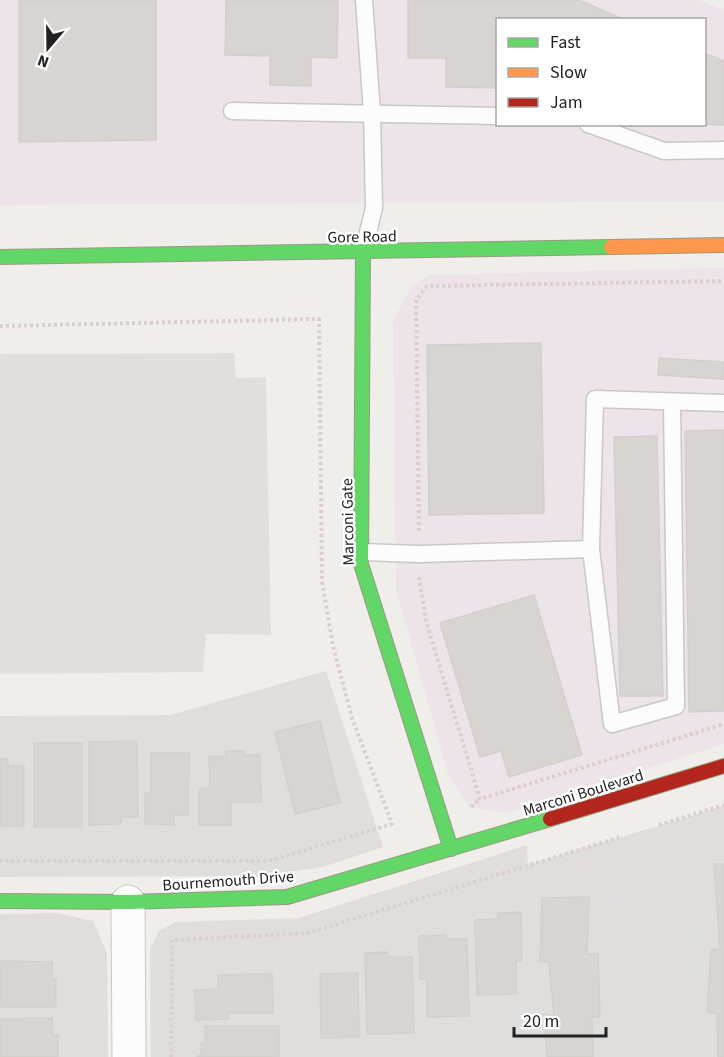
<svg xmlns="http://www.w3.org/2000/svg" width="724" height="1057" font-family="'Source Sans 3',sans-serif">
<rect width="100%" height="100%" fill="#f0eeeb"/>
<g fill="#dfdedc">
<polygon points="326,671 383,847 323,867 260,876 0,877 0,716 170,715"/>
<polygon points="724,806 724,1057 151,1057 150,949 159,931 175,922 299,918 527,845 528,865"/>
<polygon points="57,913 93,921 107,953 108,1057 0,1057 0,914"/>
</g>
<g fill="#ede4e9" fill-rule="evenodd">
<path d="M 0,0 L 698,0 L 724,9 L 724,201 L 0,205 ZM 498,20 L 704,20 L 704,124 L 498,124 Z"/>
<polygon points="724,268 724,744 509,813 469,807 448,774 396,590 393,321 410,289 428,275"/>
</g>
<g fill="#e0dfde">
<polygon points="234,353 236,378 266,377 271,635 206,634 203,672 0,674 0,354"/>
<polygon points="622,892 703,892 698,1057 624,1057"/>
</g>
<g fill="#d7d4d2" stroke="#d3d0cc" stroke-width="1.5">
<polygon points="19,0 156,0 156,140 19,142"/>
<polygon points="226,0 338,0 337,58 311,57 311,86 270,85 270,56 225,55"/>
<polygon points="408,0 579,0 625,20 498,20 495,88 446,87 446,58 408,58"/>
<polygon points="704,53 724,61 724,125 699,124 704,124"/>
<polygon points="541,343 544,513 429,515 427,345"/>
<polygon points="659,358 724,362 724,379 658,375"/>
<polygon points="724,430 724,711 689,712 685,431"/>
<polygon points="657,436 663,696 620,696 614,437"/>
<polygon points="534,595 582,755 509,777 501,751 480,757 440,623"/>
<polygon points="320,721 340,803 295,814 275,732"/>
<polygon points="137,741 138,817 121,817 121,824 89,825 89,742"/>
<rect x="34" y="743" width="48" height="84"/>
<polygon points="226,751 244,751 244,755 260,755 261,802 231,802 231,825 199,825 199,789 210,788 209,756 226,756"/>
<polygon points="151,753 189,753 188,815 174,815 174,825 145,824 145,793 151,793"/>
<polygon points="0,759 8,759 8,766 24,766 24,826 0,826"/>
<polygon points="714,864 724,864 724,1057 718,1057 717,1014 707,1012 711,949 720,950"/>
<polygon points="589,897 587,954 598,954 600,1017 592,1017 593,1057 547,1057 544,1014 554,1016 549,962 540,962 542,898"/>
<polygon points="521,912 522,962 516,961 516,994 477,995 475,920 498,919 498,913"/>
<polygon points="446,935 446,939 467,939 469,1016 427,1017 427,979 420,979 419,936"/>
<polygon points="387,952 389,957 412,957 414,1033 367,1034 365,953"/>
<polygon points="0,961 52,962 52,979 56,979 56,1007 0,1007"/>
<polygon points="358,973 359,1037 321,1038 320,974"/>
<polygon points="272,974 273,1013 228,1013 228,1019 196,1020 195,990 218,989 218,975"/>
<polygon points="52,1018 53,1035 58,1035 58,1057 0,1057 0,1019"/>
<polygon points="205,1026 279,1026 279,1057 197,1057 201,1054 201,1043 205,1043"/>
</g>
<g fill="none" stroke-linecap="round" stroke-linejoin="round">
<defs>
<g id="lane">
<polyline points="232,111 498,116"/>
<polyline points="588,124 664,151 724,150"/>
<polyline points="363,253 374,208 372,113 364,0"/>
<polyline points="591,549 595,399 724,403"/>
<polyline points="362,552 419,554 591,549 612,724 676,706 672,402"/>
</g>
<polyline id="street" points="128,902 129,1057"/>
<g id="fast">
<polyline points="363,253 361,564 451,849"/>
<polyline points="0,257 611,247"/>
<polyline points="0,901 128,902 287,897 550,819"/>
</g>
<polyline id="slow" points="611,247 724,245"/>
<polyline id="jam" points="550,819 724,766"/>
</defs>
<use href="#lane" stroke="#c9c8c7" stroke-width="19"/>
<use href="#street" stroke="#c9c8c7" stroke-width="35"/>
<use href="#fast" stroke="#999a82" stroke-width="16"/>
<use href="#slow" stroke="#999a82" stroke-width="16"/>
<use href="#jam" stroke="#999a82" stroke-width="16"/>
<g stroke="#dccecd" stroke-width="4" stroke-dasharray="3 3" stroke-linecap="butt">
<polyline points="0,326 319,319 322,581 333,646 352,718 392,824 268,861 0,861"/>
<polyline points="419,531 416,300 427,286 724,281"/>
<polyline points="419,577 426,621 480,799 724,724"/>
<polyline points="471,807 480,799"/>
<polyline points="659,825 724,805"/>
<polyline points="171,1057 172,940 308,933 621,837"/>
</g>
<use href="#lane" stroke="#fdfcfc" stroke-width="16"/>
<use href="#street" stroke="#fdfcfc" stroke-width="33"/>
<use href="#fast" stroke="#63d668" stroke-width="14"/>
<use href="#slow" stroke="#ff974d" stroke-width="14"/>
<use href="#jam" stroke="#b3261e" stroke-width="14"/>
</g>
<g text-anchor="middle" stroke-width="5" stroke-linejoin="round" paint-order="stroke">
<g font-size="16" fill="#222" stroke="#fff">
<text transform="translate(362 236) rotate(-1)" y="6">Gore Road</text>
<text transform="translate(347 522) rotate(-91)" y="6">Marconi Gate</text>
<text transform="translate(583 792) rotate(-17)" y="6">Marconi Boulevard</text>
<text transform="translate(228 880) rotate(-4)" y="6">Bournemouth Drive</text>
</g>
</g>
<rect x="496" y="18" width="210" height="108" fill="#ffffff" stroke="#a7a7a7" stroke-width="1.5"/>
<rect x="508" y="38" width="30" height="9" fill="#63d668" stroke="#a7a7a7" stroke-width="1.5"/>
<text x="550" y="48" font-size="18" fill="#222222">Fast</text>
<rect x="508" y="68" width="30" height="9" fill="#ff974d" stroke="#a7a7a7" stroke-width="1.5"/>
<text x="550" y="78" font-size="18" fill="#222222">Slow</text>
<rect x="508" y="98" width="30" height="9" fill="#b3261e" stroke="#a7a7a7" stroke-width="1.5"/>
<text x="550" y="108" font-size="18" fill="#222222">Jam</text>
<g transform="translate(48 48) rotate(200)" stroke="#ffffff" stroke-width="4.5" paint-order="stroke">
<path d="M0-4.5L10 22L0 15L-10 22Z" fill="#222222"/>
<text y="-9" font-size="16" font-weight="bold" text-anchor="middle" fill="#222222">N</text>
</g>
<path d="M514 1027v9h92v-9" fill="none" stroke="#222222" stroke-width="3"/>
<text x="523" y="1027" font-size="18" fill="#222222" stroke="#ffffff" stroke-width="4.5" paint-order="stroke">20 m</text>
</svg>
